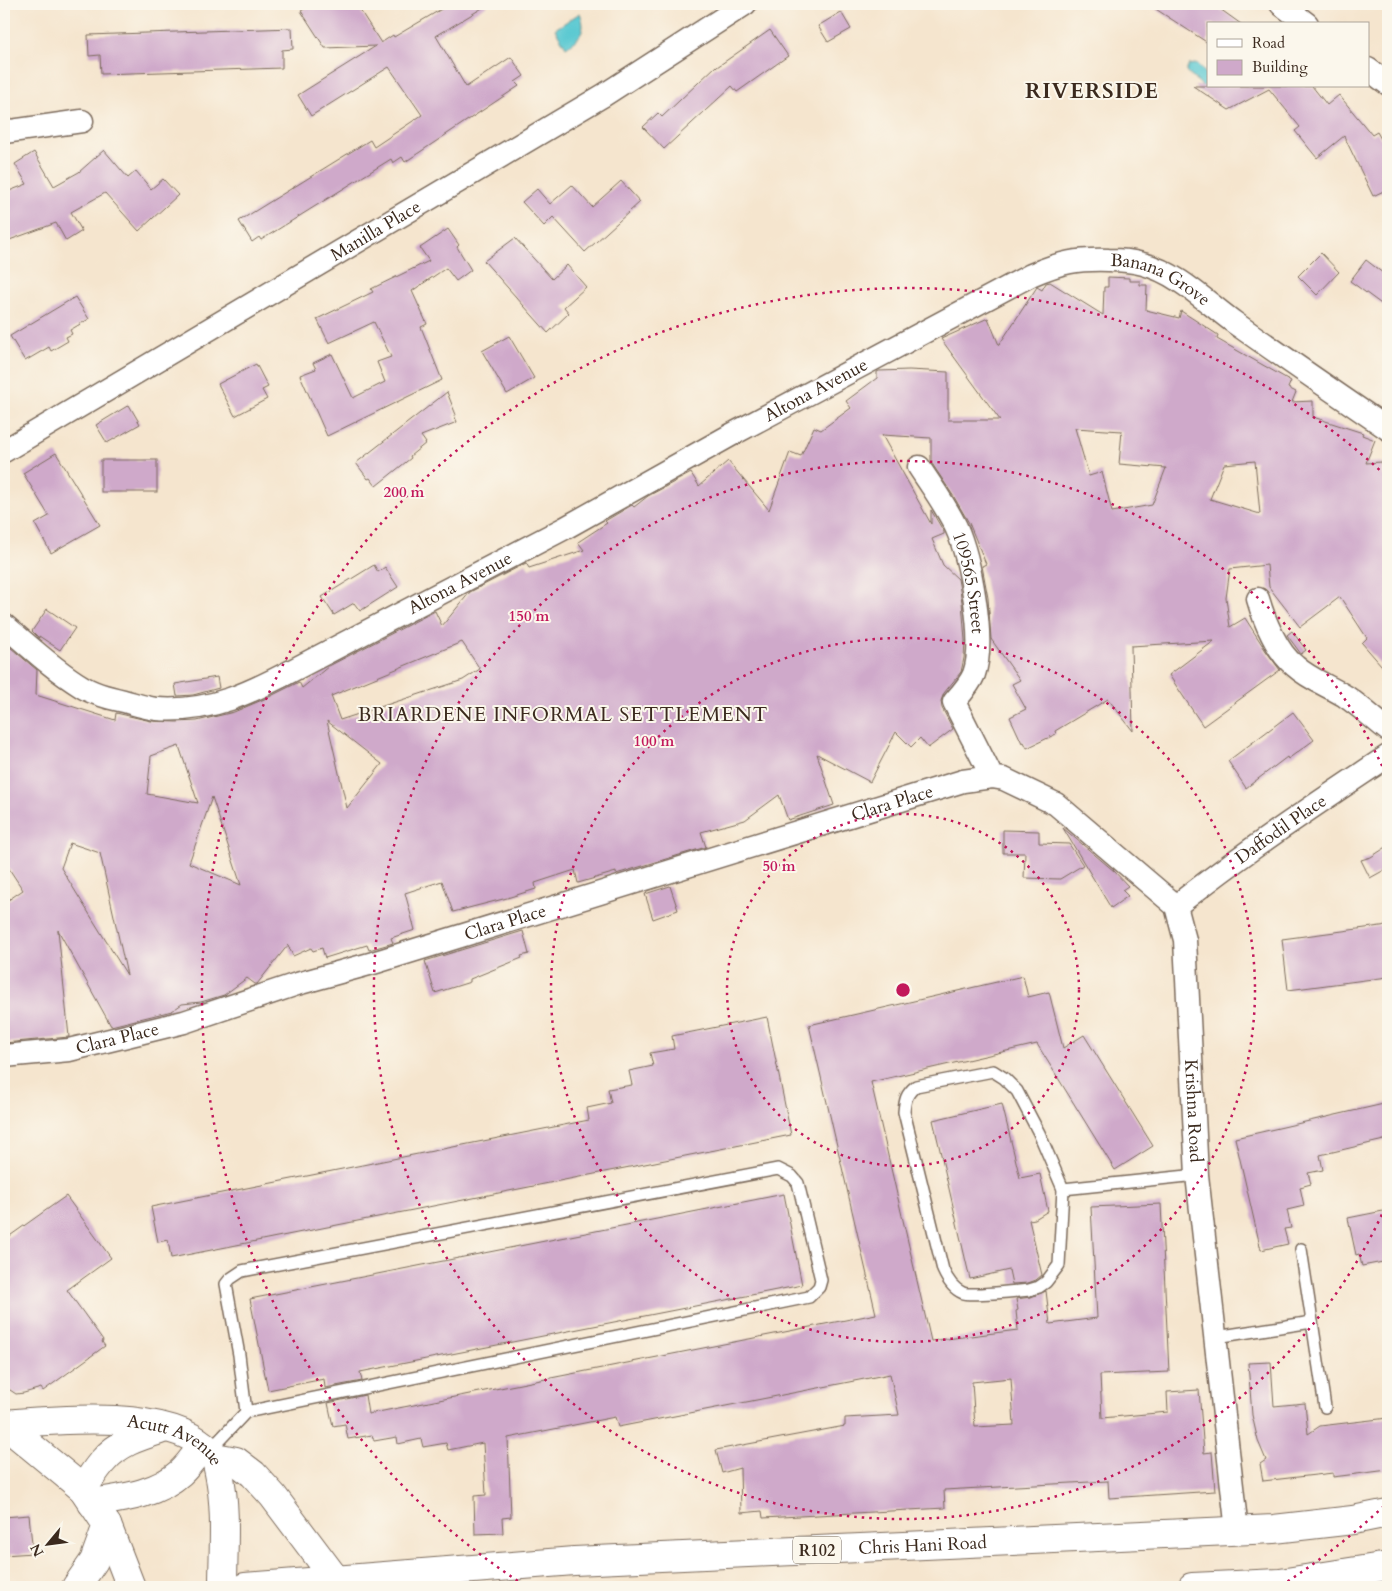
<svg xmlns="http://www.w3.org/2000/svg" width="1392" height="1591" font-family="Cardo,serif">
<rect width="100%" height="100%" fill="#fbf7ec"/>
<filter id="ink" filterUnits="userSpaceOnUse"><feTurbulence type="fractalNoise" baseFrequency=".02" numOctaves="2"/><feDisplacementMap in="SourceGraphic" scale="10" xChannelSelector="R" yChannelSelector="G"/><feConvolveMatrix kernelMatrix="1 2 1 2 8 2 1 2 1" color-interpolation-filters="sRGB"/></filter>
<filter id="wash" filterUnits="userSpaceOnUse"><feTurbulence type="fractalNoise" baseFrequency=".0096" numOctaves="4" result="noise"/><feDisplacementMap in="SourceGraphic" scale="20" xChannelSelector="R" yChannelSelector="G"/><feGaussianBlur stdDeviation="1.12" result="paint"/><feColorMatrix in="noise" values="0 0 0 0 0 0 0 0 0 0 0 0 0 0 0 0 0 1.4 0 .05"/><feComposite in="paint" operator="in"/></filter>
<g filter="url(#wash)">
<rect width="100%" height="100%" fill="#f5e5ce"/>
<g fill="#5cc9d2" stroke="#4c7a78">
<path d="M 580,13 C 587,31 581,37 566,47 L 555,29 Z"/>
<path d="M 1195,64 L 1198,65 L 1208,76 L 1208,86 L 1203,87 C 1198,80 1190,77 1186,71 L 1189,65 Z"/>
</g>
<g id="blocks">
<g fill="#cfa9ca" fill-rule="evenodd">
<polygon points="312,4 356,4 381,43 393,35 394,37 450,4 489,4 436,36 466,87 511,57 524,76 515,82 519,86 405,162 402,157 393,163 391,159 261,240 259,237 252,242 239,221 370,140 374,147 422,115 389,67 311,116 298,95 376,46 325,48 301,11"/>
<polygon points="1148,4 1213,4 1241,24 1208,24 1208,43"/>
<polygon points="841,12 851,29 828,42 818,26"/>
<polygon points="292,28 293,49 282,50 282,68 101,74 100,55 89,56 88,35"/>
<polygon points="770,30 788,56 737,92 732,86 664,149 643,127 658,113 662,117 716,66 717,67"/>
<polygon points="1193,86 1312,86 1327,105 1339,95 1372,135 1377,132 1381,139 1388,135 1388,189 1373,196 1344,136 1317,158 1295,131 1300,127 1269,89 1229,110"/>
<polygon points="104,150 128,178 136,171 151,189 163,179 178,195 139,231 105,193 71,212 82,231 66,241 56,223 4,242 4,193 27,184 15,164 34,152 54,186 79,172"/>
<polygon points="621,181 640,202 585,252 553,217 544,226 522,202 537,189 550,204 572,185 592,207"/>
<polygon points="448,229 459,245 457,247 471,270 456,281 446,268 412,291 427,324 421,327 442,380 327,436 300,375 316,369 313,363 332,354 353,398 385,382 377,362 391,357 374,322 329,343 317,319 373,292 371,289 429,261 420,248"/>
<polygon points="515,238 552,279 567,265 586,287 564,307 569,313 548,333 484,261"/>
<polygon points="1321,253 1339,272 1317,295 1298,276"/>
<polygon points="1366,260 1388,277 1388,309 1350,281"/>
<path d="M 1108,277 L 1129,278 L 1129,281 L 1140,281 L 1140,285 L 1147,285 L 1146,310 L 1179,318 L 1181,311 L 1218,335 L 1217,339 L 1291,381 L 1288,388 L 1296,392 L 1292,402 L 1313,401 L 1313,417 L 1363,433 L 1362,435 L 1375,440 L 1366,463 L 1382,462 L 1383,476 L 1388,474 L 1388,673 L 1362,643 L 1367,638 L 1340,597 L 1300,627 L 1269,587 L 1267,565 L 1230,569 L 1226,598 L 1230,627 L 1245,618 L 1266,651 L 1280,670 L 1203,726 L 1169,675 L 1214,641 L 1131,646 L 1133,731 L 1108,699 L 1055,731 L 1056,734 L 1027,748 L 1024,742 L 1022,743 L 1010,717 L 1026,709 L 1012,684 L 1020,680 L 991,639 L 988,598 L 982,566 L 986,564 L 969,523 L 954,497 L 931,462 L 931,438 L 882,435 L 931,524 L 931,510 L 944,532 L 944,534 L 932,539 L 943,565 L 958,579 L 962,602 L 965,641 L 964,658 L 961,672 L 944,693 L 941,701 L 942,708 L 953,729 L 928,748 L 920,738 L 911,747 L 896,732 L 870,782 L 817,754 L 834,805 L 788,820 L 779,795 L 745,820 L 701,832 L 706,847 L 616,874 L 616,872 L 578,883 L 575,870 L 535,883 L 536,889 L 507,898 L 453,912 L 442,881 L 405,893 L 415,930 L 391,938 L 393,943 L 369,950 L 367,945 L 325,958 L 322,948 L 313,951 L 311,948 L 293,956 L 288,945 L 257,984 L 255,984 L 247,978 L 224,995 L 201,1002 L 182,1004 L 172,1011 L 111,1026 L 58,930 L 69,1037 L 4,1043 L 4,903 L 23,890 L 4,861 L 4,642 L 37,670 L 36,695 L 115,720 L 116,713 L 151,721 L 176,722 L 197,721 L 234,712 L 269,697 L 299,682 L 302,688 L 329,666 L 435,611 L 442,626 L 470,592 L 526,563 L 529,568 L 584,550 L 578,542 L 607,523 L 605,521 L 632,505 L 634,507 L 648,496 L 691,473 L 699,486 L 728,461 L 769,510 L 790,452 L 801,456 L 814,427 L 821,430 L 851,408 L 846,401 L 877,378 L 877,372 L 879,371 L 909,370 L 948,372 L 948,420 L 1000,420 L 941,339 L 988,318 L 999,345 L 1037,287 L 1042,290 L 1046,283 L 1050,282 L 1103,315 L 1104,287 L 1108,287 ZM 1075,428 L 1122,431 L 1119,464 L 1166,468 L 1152,505 L 1112,512 L 1102,472 L 1089,476 ZM 1255,461 L 1260,514 L 1210,499 L 1224,464 ZM 462,642 L 480,669 L 463,680 L 340,720 L 331,696 ZM 327,721 L 382,764 L 347,808 ZM 179,746 L 198,803 L 147,794 L 151,756 ZM 212,797 L 241,885 L 189,863 ZM 70,843 L 100,853 L 127,975 L 61,868 Z"/>
<polygon points="75,297 89,319 70,330 72,334 66,337 68,341 51,351 49,347 25,361 10,336"/>
<polygon points="509,336 534,378 507,394 482,351"/>
<polygon points="256,364 268,387 262,390 267,399 235,416 218,384"/>
<polygon points="447,392 456,415 454,415 457,422 421,436 426,443 410,456 411,458 376,486 370,478 368,479 356,463"/>
<polygon points="129,405 140,424 107,443 96,425"/>
<polygon points="56,453 100,525 51,553 35,524 49,516 23,473"/>
<rect x="101" y="460" width="56" height="32"/>
<polygon points="374,565 378,572 385,567 398,587 360,611 354,603 334,615 322,597"/>
<polygon points="47,609 75,628 60,650 39,636 39,638 32,631"/>
<polygon points="1292,631 1306,650 1301,654 1287,635"/>
<polygon points="217,677 219,688 193,695 177,696 175,684"/>
<polygon points="1293,712 1314,740 1288,759 1287,757 1246,788 1228,761"/>
<polygon points="1063,828 1114,871 1128,886 1122,890 1128,896 1111,908"/>
<polygon points="1003,830 1039,831 1039,843 1069,844 1083,865 1060,879 1024,878 1025,853 1003,853"/>
<polygon points="1388,846 1388,868 1370,878 1361,860 1371,857"/>
<polygon points="670,886 678,910 653,919 645,894"/>
<polygon points="1388,925 1388,977 1288,990 1282,939"/>
<polygon points="523,931 529,954 521,956 522,958 470,979 470,982 435,993 425,961"/>
<path d="M 1023,976 L 1028,997 L 1049,992 L 1063,1048 L 1084,1035 L 1153,1146 L 1115,1170 L 1037,1044 L 871,1082 L 931,1341 L 1018,1330 L 1016,1311 L 1018,1310 L 1016,1299 L 1031,1297 L 1046,1291 L 1050,1324 L 1097,1318 L 1091,1207 L 1161,1204 L 1169,1372 L 1100,1375 L 1102,1418 L 1168,1412 L 1167,1392 L 1199,1390 L 1204,1453 L 1212,1452 L 1215,1491 L 1109,1498 L 1108,1481 L 944,1490 L 945,1508 L 763,1518 L 762,1511 L 741,1513 L 740,1468 L 722,1473 L 716,1450 L 845,1426 L 845,1418 L 899,1415 L 890,1374 L 618,1427 L 615,1417 L 508,1438 L 511,1517 L 502,1518 L 503,1533 L 475,1534 L 474,1496 L 486,1495 L 483,1443 L 448,1450 L 446,1443 L 423,1447 L 421,1439 L 398,1444 L 397,1437 L 374,1441 L 372,1435 L 348,1439 L 345,1424 L 333,1426 L 328,1403 L 365,1395 L 368,1414 L 876,1314 L 809,1025 ZM 1011,1378 L 1014,1425 L 975,1427 L 972,1382 Z"/>
<polygon points="767,1017 791,1135 171,1258 168,1240 158,1242 151,1207 589,1120 587,1108 611,1103 608,1089 632,1085 629,1071 653,1066 650,1053 674,1049 672,1036"/>
<polygon points="1388,1103 1388,1139 1320,1155 1323,1170 1308,1173 1311,1184 1300,1187 1304,1206 1287,1210 1291,1228 1284,1229 1288,1244 1261,1250 1235,1138"/>
<polygon points="1002,1104 1020,1178 1040,1174 1048,1211 1035,1219 1029,1220 1042,1275 1036,1280 1028,1283 1012,1284 1009,1270 970,1279 933,1120"/>
<polygon points="784,1194 802,1285 360,1372 362,1381 325,1388 324,1379 268,1390 250,1299"/>
<polygon points="66,1196 111,1258 67,1290 103,1340 102,1342 105,1346 43,1391 41,1388 24,1393 16,1394 4,1386 4,1240"/>
<polygon points="1388,1210 1388,1261 1362,1266 1359,1254 1356,1255 1348,1218"/>
<polygon points="1271,1362 1274,1406 1305,1403 1308,1434 1320,1426 1388,1418 1388,1470 1333,1477 1333,1473 1263,1481 1260,1464 1266,1460 1258,1441 1252,1415 1248,1363"/>
<polygon points="29,1515 33,1553 4,1555 4,1517"/>
</g>
</g>
</g>
<g filter="url(#ink)">
<use href="#blocks" fill-opacity="0" stroke="#7c6b5c" stroke-width="1"/>
<g fill="none" stroke-linecap="round" stroke-linejoin="round">
<defs>
<g id="service">
<path d="M 993,1071 L 1004,1078 L 1017,1091 L 1039,1133 L 1063,1189 L 1059,1265 L 1046,1282 L 1039,1287 L 1029,1290 C 1018,1291 970,1296 963,1293 C 953,1289 947,1279 943,1270 L 904,1112 C 905,1100 906,1094 916,1086 Z"/>
<polyline points="1063,1189 1197,1175"/>
<polyline points="1301,1249 1325,1407"/>
<polyline points="1216,1337 1312,1322"/>
<polyline points="209,1451 246,1412 809,1297 819,1287 821,1280 798,1183 792,1176 778,1169 242,1271 230,1279 226,1284 239,1355 246,1412"/>
</g>
<g id="minor">
<polyline points="1281,4 1307,24"/>
<polyline points="1368,69 1388,84"/>
<polyline points="4,132 82,121"/>
<path id="s1" d="M 4,451 L 604,95 L 745,4"/>
<path id="s2" d="M 919,467 C 932,487 946,506 956,527 C 970,558 986,641 974,674 C 970,684 961,694 954,702 L 992,777"/>
<path d="M 1258,599 C 1264,620 1277,652 1295,666 C 1309,679 1329,686 1345,696 C 1360,706 1374,719 1388,730"/>
<path id="s3" d="M 4,625 C 29,646 53,669 81,686 C 93,694 110,698 124,701 C 135,704 146,708 157,709 C 210,713 252,692 297,668 L 565,528 L 731,435 L 1031,275 C 1061,262 1077,259 1109,260 C 1120,260 1132,261 1143,264 C 1178,273 1206,302 1235,323 C 1286,359 1337,394 1388,429"/>
<path id="s4" d="M 1176,906 C 1244,852 1316,804 1388,756"/>
<path id="s5" d="M 4,1056 L 69,1050 L 184,1022 L 297,984 L 373,963 L 963,781 L 992,777 L 1004,779 L 1056,804 L 1176,906 L 1185,940 L 1197,1175 L 1237,1531"/>
</g>
<g id="tertiary">
<path id="s6" d="M 4,1424 C 57,1420 163,1409 205,1447 C 208,1450 213,1454 215,1458 C 217,1463 218,1468 219,1473 C 227,1510 223,1550 223,1587"/>
<polyline points="4,1424 83,1489 107,1525 131,1587"/>
<path d="M 83,1489 C 90,1479 96,1468 104,1460 C 119,1442 141,1436 163,1429"/>
<path d="M 92,1503 C 123,1498 157,1494 180,1473 C 189,1465 196,1454 203,1445"/>
</g>
<g id="primary">
<polyline points="215,1457 236,1461 253,1474 273,1496 336,1580"/>
<polyline points="76,1587 94,1561 107,1525"/>
<path id="s7" d="M 245,1587 L 574,1561 L 1274,1529 L 1353,1520 L 1388,1513"/>
<polyline points="1192,1587 1280,1583 1388,1566"/>
</g>
</defs>
<use href="#service" stroke="#7c6b5c" stroke-width="14"/>
<use href="#minor" stroke="#7c6b5c" stroke-width="25"/>
<use href="#tertiary" stroke="#7c6b5c" stroke-width="30"/>
<use href="#primary" stroke="#7c6b5c" stroke-width="30"/>
<use href="#service" stroke="#fff" stroke-width="11"/>
<use href="#minor" stroke="#fff" stroke-width="22"/>
<use href="#tertiary" stroke="#fff" stroke-width="28"/>
<use href="#primary" stroke="#fff" stroke-width="28"/>
</g>
</g>
<g fill="none" stroke="#c2185b" stroke-width="2.5" stroke-dasharray="2.5 5">
<circle cx="903" cy="990" r="176"/>
<circle cx="903" cy="990" r="352"/>
<path d="M1388 1201A529 529 0 1 1 1388 779"/>
<path d="M1384 1506A705 705 0 0 1 1282 1585M524 1585A705 705 0 1 1 1384 474"/>
</g>
<g text-anchor="middle" stroke-width="4" stroke-linejoin="round" paint-order="stroke">
<rect fill="#fbf7ec" stroke="#75685c" stroke-width="1" x="793" y="1536.5" width="48" height="27" rx="4"/>
<g font-size="16" font-weight="bold" fill="#3b2a1e">
<text x="817" y="1556">R102</text>
</g>
<g font-size="18" fill="#3b2a1e" stroke="#fbf7ec">
<text dy="6" stroke="none"><textPath href="#s1" startOffset="432">Manilla Place</textPath></text>
<text dy="6" stroke="none"><textPath href="#s3" startOffset="1295">Banana Grove</textPath></text>
<text dy="6" stroke="none"><textPath href="#s3" startOffset="915">Altona Avenue</textPath></text>
<text dy="6" stroke="none"><textPath href="#s3" startOffset="510">Altona Avenue</textPath></text>
<text dy="6" stroke="none"><textPath href="#s2" startOffset="128">109565 Street</textPath></text>
<text dy="6" stroke="none"><textPath href="#s5" startOffset="925">Clara Place</textPath></text>
<text dy="6" stroke="none"><textPath href="#s4" startOffset="130">Daffodil Place</textPath></text>
<text dy="6" stroke="none"><textPath href="#s5" startOffset="520">Clara Place</textPath></text>
<text dy="6" stroke="none"><textPath href="#s5" startOffset="115">Clara Place</textPath></text>
<text dy="6" stroke="none"><textPath href="#s5" startOffset="1462">Krishna Road</textPath></text>
<text dy="6" stroke="none"><textPath href="#s6" startOffset="176">Acutt Avenue</textPath></text>
<text dy="6" stroke="none"><textPath href="#s7" startOffset="679">Chris Hani Road</textPath></text>
</g>
<g font-size="20" letter-spacing="1" fill="#3b2a1e" stroke="#fbf7ec">
<text x="563" y="721">BRIARDENE INFORMAL SETTLEMENT</text>
</g>
<g font-size="22" font-weight="bold" letter-spacing="1" fill="#3b2a1e" stroke="#fbf7ec">
<text x="1092" y="98">RIVERSIDE</text>
</g>
</g>
<circle cx="903" cy="990" r="8" fill="#c2185b" stroke="#fbf7ec" stroke-width="2.5"/>
<g font-size="15" text-anchor="middle" font-weight="bold" fill="#c2185b" stroke="#fbf7ec" stroke-width="4" stroke-linejoin="round" paint-order="stroke">
<text x="404" y="497">200 m</text>
<text x="529" y="621">150 m</text>
<text x="654" y="746">100 m</text>
<text x="779" y="871">50 m</text>
</g>
<rect width="1392" height="1591" fill="none" stroke="#fbf7ec" stroke-width="20"/>
<rect x="1207" y="22" width="162" height="65" fill="#fbf7ec" stroke="#aea59a"/>
<rect x="1217" y="39" width="25" height="8" fill="#ffffff" stroke="#aea59a"/>
<text x="1252" y="48" font-size="15" fill="#3b2a1e">Road</text>
<rect x="1217" y="60" width="25" height="15" fill="#cfa9ca" stroke="#aea59a"/>
<text x="1252" y="72" font-size="15" fill="#3b2a1e">Building</text>
<g transform="translate(48 1544) rotate(241)" stroke="#fbf7ec" stroke-width="4" paint-order="stroke">
<path d="M0-4L9 19L0 12L-9 19Z" fill="#3b2a1e"/>
<text y="-8" font-size="14" font-weight="bold" text-anchor="middle" fill="#3b2a1e">N</text>
</g>
</svg>
